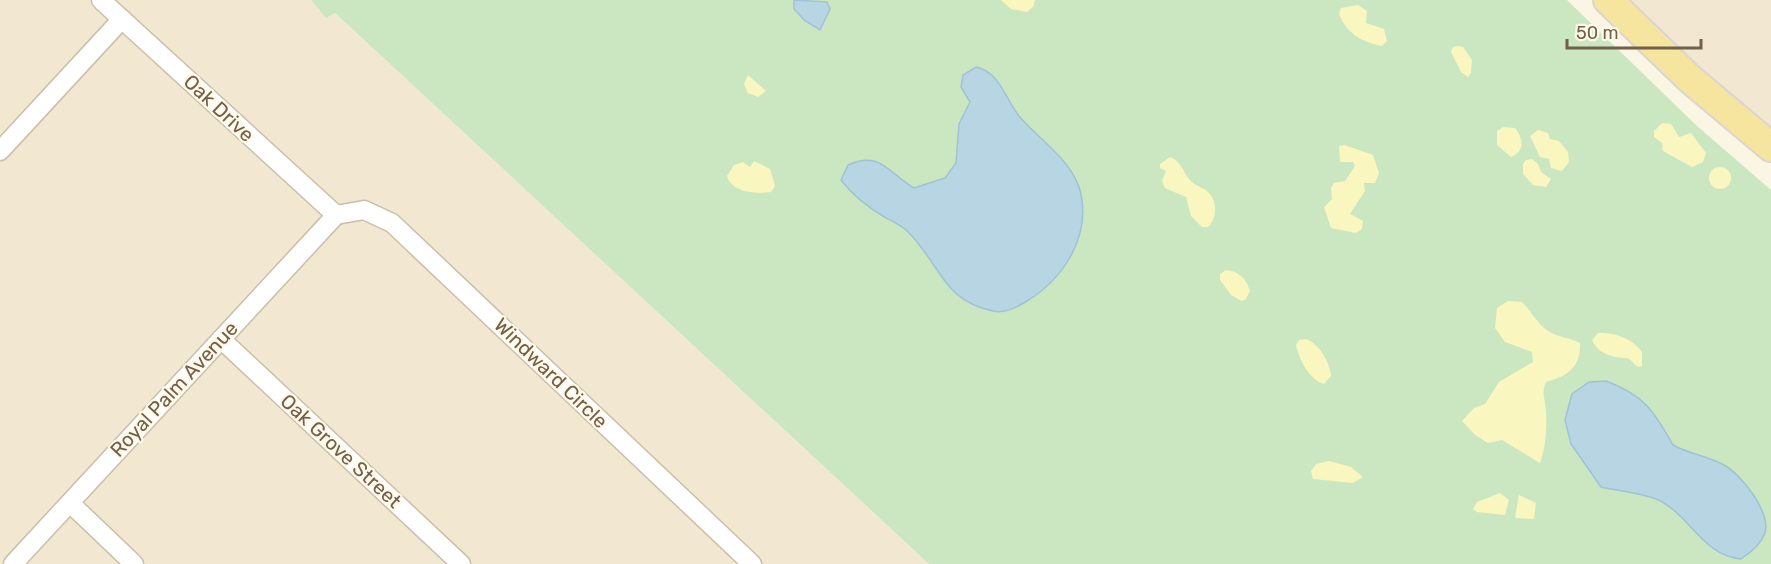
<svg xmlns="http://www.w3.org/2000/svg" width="1771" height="564" font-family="Rubik,sans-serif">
<rect width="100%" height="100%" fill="#fbf5e3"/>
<g fill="#f2e8d1">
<polygon points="0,0 321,0 929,564 0,564"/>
<polygon points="1622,0 1771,0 1771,131 1757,121"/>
</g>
<polygon fill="#cbe7c2" points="311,0 1567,0 1697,126 1771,190 1771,564 929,564 335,13 326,18"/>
<g fill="#f9f6bf">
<polygon points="1001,0 1035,0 1033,7 1027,12 1011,9"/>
<path d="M 1358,5 L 1367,11 L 1366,23 L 1384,29 L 1387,41 L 1382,46 C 1362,42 1347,34 1339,14 L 1341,8 Z"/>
<polygon points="1457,46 1463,47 1472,60 1471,73 1468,77 1461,72 1451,52 1453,47"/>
<polygon points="748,75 766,91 758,97 748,93 744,84"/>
<polygon points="1662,123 1671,124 1679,137 1691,133 1706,153 1703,162 1692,167 1663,151 1662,143 1654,137 1654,131"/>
<path d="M 1503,127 L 1515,128 C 1524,139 1525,151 1511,157 L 1497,145 L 1497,131 Z"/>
<polygon points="1538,130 1548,133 1550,139 1559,141 1568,152 1569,162 1562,171 1551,168 1549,159 1540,157 1530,136"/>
<polygon points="1344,145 1373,155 1379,173 1375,183 1364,183 1365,191 1350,214 1363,221 1362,229 1356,233 1331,228 1324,207 1332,199 1331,188 1334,183 1345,181 1355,166 1353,162 1340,162 1339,146"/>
<path d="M 1170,157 C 1183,162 1183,174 1192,182 C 1196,186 1204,188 1208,192 C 1218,200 1217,220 1208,227 L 1202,227 L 1191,216 L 1186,197 L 1165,188 L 1162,181 L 1166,171 L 1160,168 L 1160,164 Z"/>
<polygon points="1532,159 1538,164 1541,172 1551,179 1546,187 1533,185 1523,174 1523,164 1526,160"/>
<path d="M 754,161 L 770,169 L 775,186 L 771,192 C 756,194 732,193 727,176 L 734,165 L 743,162 L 750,167 Z"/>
<circle cx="1720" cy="178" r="11"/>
<path d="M 1226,270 C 1239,271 1246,279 1250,291 L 1246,299 L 1242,301 L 1231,295 L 1220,280 L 1220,274 Z"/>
<path d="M 1508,301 L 1522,302 C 1532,312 1537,324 1548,331 C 1557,337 1570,338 1580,343 C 1581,367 1568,376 1546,382 C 1541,393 1545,398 1546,410 C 1547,428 1546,446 1540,463 L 1502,440 L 1488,443 L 1475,435 L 1462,421 L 1474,408 L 1485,404 L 1499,382 L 1533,362 L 1532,352 L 1505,342 L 1495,328 L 1497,308 Z"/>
<path d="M 1598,333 C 1614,332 1634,339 1642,352 L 1642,366 L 1639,367 C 1633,365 1632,359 1626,358 C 1612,357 1599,355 1592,340 Z"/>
<path d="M 1306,339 C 1319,343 1330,363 1331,376 L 1324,384 C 1309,380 1299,359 1296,345 L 1299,340 Z"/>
<polygon points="1329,461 1351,467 1363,477 1353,483 1313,479 1311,471 1316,464"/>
<polygon points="1500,493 1509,500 1505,515 1477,512 1473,509 1477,502"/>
<polygon points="1519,495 1536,503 1534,519 1515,518"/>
</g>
<g fill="#b8d5e3" stroke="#9fc3d4" stroke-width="1.5">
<polygon points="794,0 827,2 830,9 820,30 804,20 794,9"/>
<path d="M 976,67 C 999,71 1006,100 1019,116 C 1039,140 1074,161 1081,194 C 1090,238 1063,279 1027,301 C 1017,307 1005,314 993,311 C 943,301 940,264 909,233 C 903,226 894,222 886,218 C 869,208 853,196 841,180 L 848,165 C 879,150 889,173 914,188 L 945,178 L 956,163 L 959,124 L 970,102 L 961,87 L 963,75 Z"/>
<path d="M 1606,381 C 1644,395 1654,411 1673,445 C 1689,454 1708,456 1724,465 C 1741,474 1771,512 1765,533 C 1761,544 1750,553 1741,559 C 1705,556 1692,520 1664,503 C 1650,494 1618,491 1601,487 L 1571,444 L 1565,420 L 1572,394 L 1589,382 Z"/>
</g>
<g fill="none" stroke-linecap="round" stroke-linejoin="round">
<defs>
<g id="street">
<polyline points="101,0 336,215"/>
<polyline points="0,151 122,19"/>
<polyline points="336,215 364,210 392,223 752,564"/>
<polyline points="221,339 461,564"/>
<polyline points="70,503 134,564"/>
<polyline points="13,564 336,215"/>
</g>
<polyline id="primary" points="1608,0 1690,79 1771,147"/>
</defs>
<use href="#street" stroke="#cbbeaa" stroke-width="21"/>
<use href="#primary" stroke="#dad5d0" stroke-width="32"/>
<use href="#street" stroke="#fff" stroke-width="18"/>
<use href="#primary" stroke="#f6e59e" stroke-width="28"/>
</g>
<g text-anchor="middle" stroke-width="4.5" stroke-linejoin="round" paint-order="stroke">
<g font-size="20" fill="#715f4a" stroke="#fef9e8">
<text transform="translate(219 108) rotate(43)" y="7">Oak Drive</text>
<text transform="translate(551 373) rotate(44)" y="7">Windward Circle</text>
<text transform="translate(174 389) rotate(-47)" y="7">Royal Palm Avenue</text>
<text transform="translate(341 451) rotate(43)" y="7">Oak Grove Street</text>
</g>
</g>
<path d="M1567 39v9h134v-9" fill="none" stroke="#715f4a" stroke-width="3"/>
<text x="1576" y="39" font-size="18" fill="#715f4a" stroke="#fef9e8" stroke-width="4.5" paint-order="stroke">50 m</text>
</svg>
